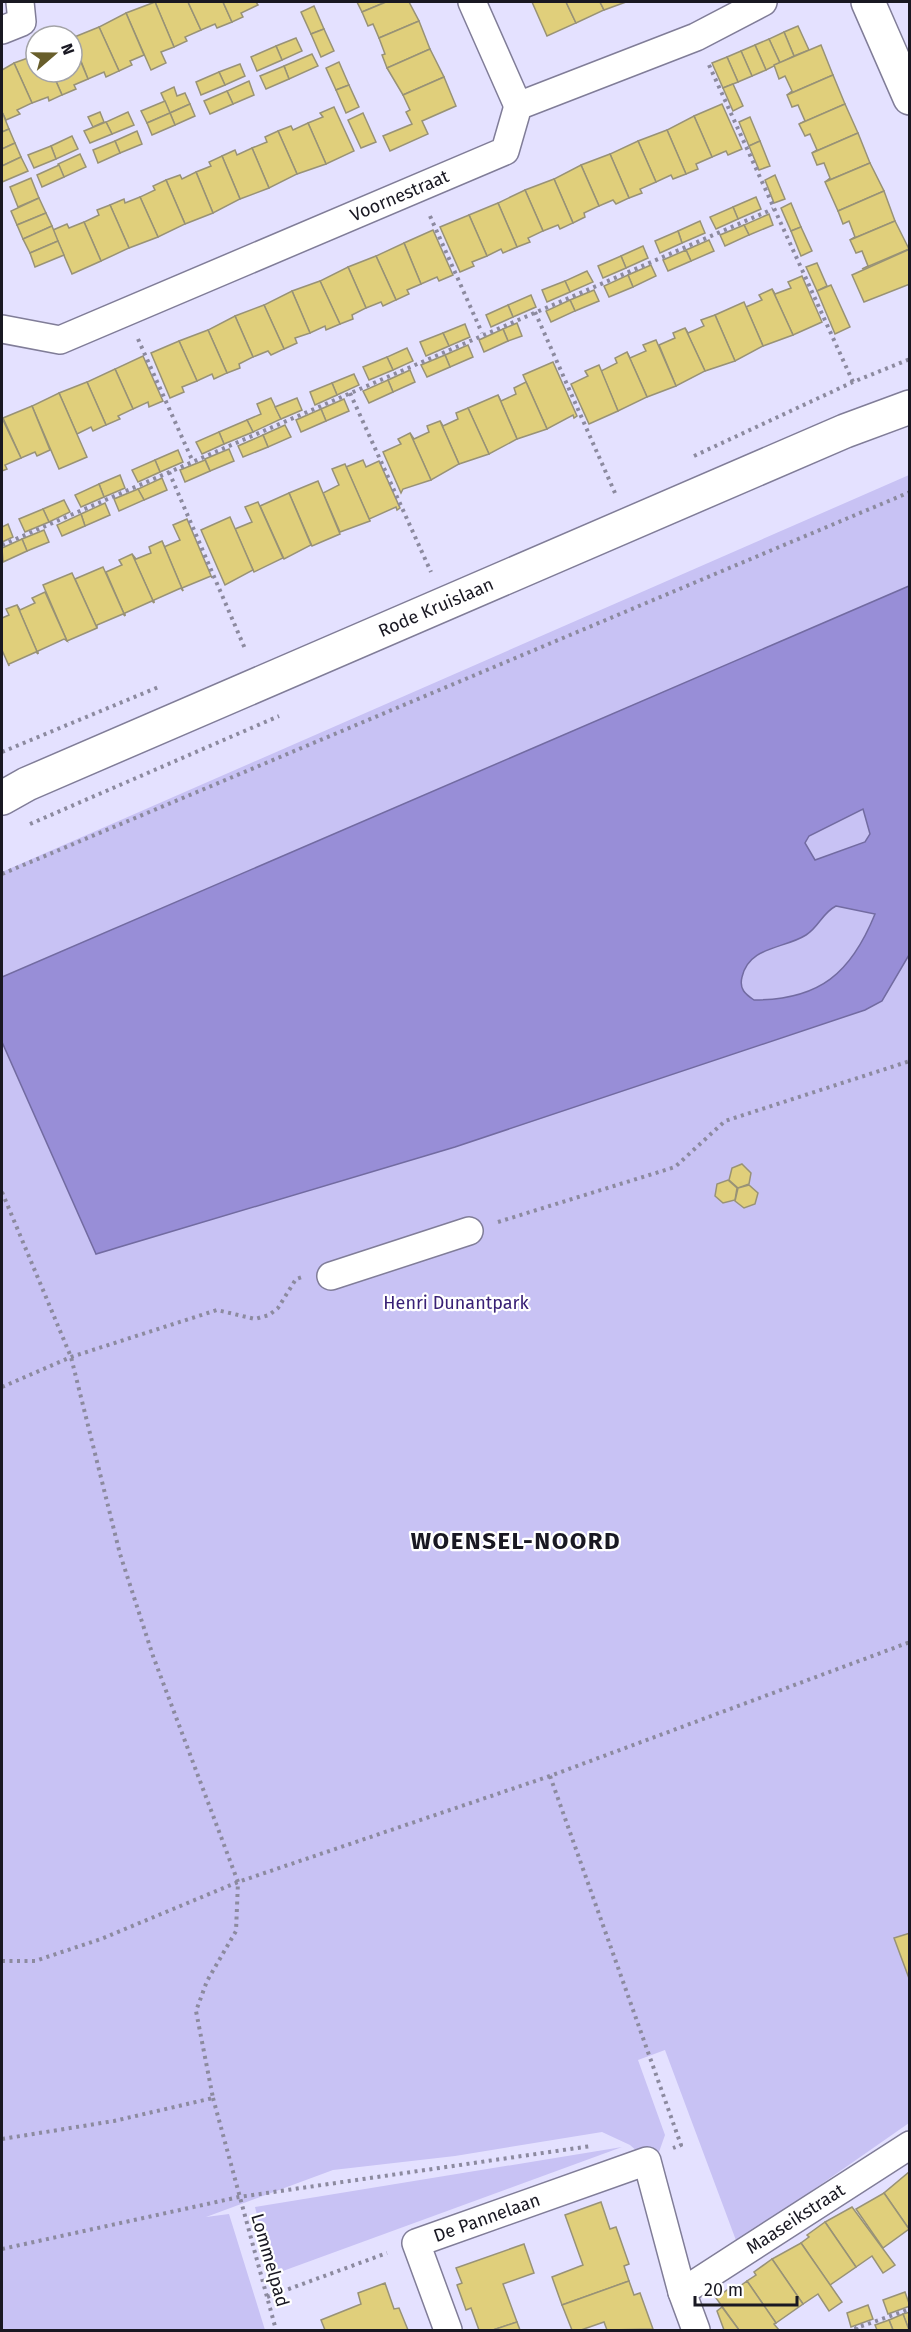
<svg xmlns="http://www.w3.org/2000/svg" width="911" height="2332" font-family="'Fira Sans',sans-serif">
<rect width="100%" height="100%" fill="#e4e1ff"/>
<g fill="#c8c2f4">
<polygon points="909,475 909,2123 737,2243 665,2050 638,2060 665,2135 654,2166 630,2145 602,2132 455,2156 333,2170 206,2217 229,2214 265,2330 2,2330 2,872"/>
<polygon points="622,2147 272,2275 255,2207"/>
</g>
<path fill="#988ed7" stroke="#726ba1" stroke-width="1.5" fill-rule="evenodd" d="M 909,586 L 909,955 L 882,1001 L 865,1010 L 455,1147 L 96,1254 L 2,1042 L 2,977 ZM 863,809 L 870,834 L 865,842 L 815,860 L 805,843 L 809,836 ZM 836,906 L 875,914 C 851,973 820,1000 754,1000 C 745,994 739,989 742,977 C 749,946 784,949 806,935 C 819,927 822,913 836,906 Z"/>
<g fill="#e0cf7b" stroke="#989276" stroke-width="1.5">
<polygon points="155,2 188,2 201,30 185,37 187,41 174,47"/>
<polygon points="155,2 174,47 161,52 166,63 151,70 126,13"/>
<polygon points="188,2 223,2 232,22 217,28 215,24 201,30"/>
<polygon points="223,2 256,2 258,5 241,13 243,17 232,22"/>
<polygon points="357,2 386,2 362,12"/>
<polygon points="386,2 409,2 419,21 379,38 373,24 368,26 362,12"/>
<polygon points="532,2 566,2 576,23 547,36"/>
<polygon points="566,2 600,2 604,10 576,23"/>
<polygon points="600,2 626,2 604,10"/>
<polygon points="314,6 324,29 311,34 301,12"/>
<polygon points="126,13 144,55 130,61 132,65 119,71 99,27"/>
<polygon points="419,21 430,49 387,68 382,55 385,54 379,38"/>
<polygon points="798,26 809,50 794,56 784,32"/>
<polygon points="99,27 119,71 106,77 104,72 88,79 72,38"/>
<polygon points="324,29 334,51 321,57 311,34"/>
<polygon points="784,32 794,56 780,63 769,39"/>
<polygon points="296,38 302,51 282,60 276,46"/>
<polygon points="769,39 780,63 766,70 755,45"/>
<polygon points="72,41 88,79 74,85 76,89 62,95 52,72 72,72"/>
<polygon points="755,45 766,70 752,76 741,51"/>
<polygon points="821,45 833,75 787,95 792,91 785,76 779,79 774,65"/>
<polygon points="276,46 282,60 257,71 251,57"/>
<polygon points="430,49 444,77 403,95 387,68"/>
<polygon points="741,51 752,76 738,82 727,57"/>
<polygon points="312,54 318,66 289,79 284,66"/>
<polygon points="36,55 36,72 52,72 62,95 49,101 48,97 32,103 14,63"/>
<polygon points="727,57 738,82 723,88 712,63"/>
<polygon points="339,62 349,85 336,90 326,68"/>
<polygon points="14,63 32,103 17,110 20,114 6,120 2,112 2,70"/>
<polygon points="240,64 245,76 225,85 219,72"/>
<polygon points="284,66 289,79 266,89 260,76"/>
<polygon points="219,72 225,85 201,95 196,82"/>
<polygon points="833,75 845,104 799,124 805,121 798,105 792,107 787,95"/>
<polygon points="444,77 456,106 422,121 428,134 390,151 383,136 412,124 406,112 410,110 403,95"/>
<polygon points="249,81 254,95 233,104 227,91"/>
<polygon points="733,84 743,106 733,111 723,88"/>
<polygon points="349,85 359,107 346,113 336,90"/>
<polygon points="174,87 177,96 185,93 190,104 170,113 161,93"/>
<polygon points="227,91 233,104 210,114 204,101"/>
<polygon points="165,101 170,113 147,123 141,111"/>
<polygon points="190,104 195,116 175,125 170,113"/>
<polygon points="722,104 742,149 728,155 726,151 712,157 694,116"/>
<polygon points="845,104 858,133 812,153 817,150 810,134 805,136 799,124"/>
<polygon points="334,107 354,151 326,164 308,123 323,117 320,113"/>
<polygon points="100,112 104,122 93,127 88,117"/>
<polygon points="128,112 134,125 112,134 106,122"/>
<polygon points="170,113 175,125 152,135 147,123"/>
<polygon points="363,113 376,142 361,148 348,120"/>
<polygon points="3,114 9,129 2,132 2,115"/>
<polygon points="694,116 712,157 696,164 698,169 686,174 667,130"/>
<polygon points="750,117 760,141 749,146 739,122"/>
<polygon points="106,122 112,134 90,143 84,131"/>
<polygon points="308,123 326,164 297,174 278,131 291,126 293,130"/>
<polygon points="9,129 15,143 2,149 2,132"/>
<polygon points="667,130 686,174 673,179 671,175 656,182 638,141"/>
<polygon points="137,131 142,144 120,153 115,141"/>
<polygon points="278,131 297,174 269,188 252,148 267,142 265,137"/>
<polygon points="858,133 870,163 825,182 830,178 824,163 817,165 812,153"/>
<polygon points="72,136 78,149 56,159 51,146"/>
<polygon points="115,141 120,153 98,163 93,150"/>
<polygon points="638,141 656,182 640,189 642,193 629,198 610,154"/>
<polygon points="760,141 770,166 759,170 749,146"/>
<polygon points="15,143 21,157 2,166 2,149"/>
<polygon points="51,146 56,159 34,168 28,155"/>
<polygon points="252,148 269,188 240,199 222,156 235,150 237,155"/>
<polygon points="80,154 86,167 64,177 58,164"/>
<polygon points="610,154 629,198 616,204 613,200 599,206 581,165"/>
<polygon points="222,156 240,199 213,213 196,172 211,166 209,162"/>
<polygon points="21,157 28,171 2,182 2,166"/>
<polygon points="870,163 884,191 838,211 825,182"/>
<polygon points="59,165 64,177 42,187 37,175"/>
<polygon points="581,165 599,206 584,213 585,217 573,223 554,179"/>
<polygon points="196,172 213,213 185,224 166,180 180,175 182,179"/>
<polygon points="775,175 785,199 774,203 765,180"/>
<polygon points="31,178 39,198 18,207 10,187"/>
<polygon points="554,179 573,223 560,229 558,225 543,231 525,190"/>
<polygon points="166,180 185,224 158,237 140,197 155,190 153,186"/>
<polygon points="525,190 543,231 528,238 530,242 517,247 498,203"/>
<polygon points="884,191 895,221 850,240 855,237 849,221 843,224 838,211"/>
<polygon points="140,197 158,237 129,248 110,205 124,199 125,203"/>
<polygon points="756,197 761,209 738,219 733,207"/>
<polygon points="39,198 46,213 17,225 11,211"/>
<polygon points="498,203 517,247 503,253 501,249 487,256 469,215"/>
<polygon points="791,203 801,227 791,231 781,208"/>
<polygon points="110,205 129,248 101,261 84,222 99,215 97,210"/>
<polygon points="733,207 738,219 716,229 710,217"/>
<polygon points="46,213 52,226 23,239 17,225"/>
<polygon points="769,214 773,225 749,235 744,225"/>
<polygon points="469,215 487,256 472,262 474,266 460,272 440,227"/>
<polygon points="700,221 705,233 682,243 678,231"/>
<polygon points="895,221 909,249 862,269 868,266 862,251 856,253 850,240"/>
<polygon points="84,222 101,261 72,274 53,230 67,224 69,228"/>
<polygon points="744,225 749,235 725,246 720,235"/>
<polygon points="52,226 58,241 30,253 23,239"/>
<polygon points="801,227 812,251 801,256 791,231"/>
<polygon points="433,230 453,275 439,281 437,277 421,284 404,243"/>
<polygon points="678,231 682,243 660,253 655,241"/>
<polygon points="709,240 714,251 691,261 686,250"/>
<polygon points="58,241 64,255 35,267 30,253"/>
<polygon points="404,243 421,284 407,290 409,294 396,300 376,256"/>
<polygon points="643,246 648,258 626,268 621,256"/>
<polygon points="910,249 910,284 864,302 852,275"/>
<polygon points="686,250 691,261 668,271 663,260"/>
<polygon points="376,256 396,300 383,306 381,302 366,308 348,267"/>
<polygon points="621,256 626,268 603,278 598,266"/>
<polygon points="817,263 827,286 817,291 806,267"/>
<polygon points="651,265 656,276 633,287 628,275"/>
<polygon points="348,267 366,308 352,315 353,319 340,324 320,281"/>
<polygon points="587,271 593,282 570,292 565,281"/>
<polygon points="628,275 633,287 609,297 604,286"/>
<polygon points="802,276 822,322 793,335 772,289 775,294 791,288 788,282"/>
<polygon points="320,281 340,324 326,330 325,326 310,333 292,291"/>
<polygon points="565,281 570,292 547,302 542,290"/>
<polygon points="831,285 850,327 835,334 817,291"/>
<polygon points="772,289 793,335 763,346 746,307 762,300 759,295"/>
<polygon points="594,290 599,301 575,311 570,300"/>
<polygon points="292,291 310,333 295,338 297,343 284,349 264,305"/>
<polygon points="531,295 536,307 513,317 508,305"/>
<polygon points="570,300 575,311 551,322 546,311"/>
<polygon points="744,302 763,346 735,361 715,315"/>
<polygon points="264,305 284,349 271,355 268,351 253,357 235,316"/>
<polygon points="508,305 513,317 491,327 486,315"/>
<polygon points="715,315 735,361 705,371 685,328 688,333 704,326 701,320"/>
<polygon points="235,316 253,357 239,364 240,368 227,373 208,330"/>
<polygon points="517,323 522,336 508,341 503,329"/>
<polygon points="465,324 470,337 449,346 443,333"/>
<polygon points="685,328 705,371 676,386 659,345 675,338 673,333"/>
<polygon points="503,329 508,341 484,352 479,340"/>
<polygon points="208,330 227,373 214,379 212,374 197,381 179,341"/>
<polygon points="443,333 449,346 426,356 420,342"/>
<polygon points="656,340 676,386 647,397 627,352 630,358 646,351 643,345"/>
<polygon points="179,341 197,381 182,387 184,392 170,398 151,353"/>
<polygon points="468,345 473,357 450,367 445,355"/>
<polygon points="407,348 413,361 393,370 387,357"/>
<polygon points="627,352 647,397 618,411 601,371 617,363 615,358"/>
<polygon points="445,355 450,367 427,377 421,365"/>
<polygon points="143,356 163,401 149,407 148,402 133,409 115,369"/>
<polygon points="387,357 393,370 369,380 363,367"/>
<polygon points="553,362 577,416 574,418 573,415 547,429 523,375"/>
<polygon points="599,365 618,411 589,424 571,384 588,376 585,371"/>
<polygon points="115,369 133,409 118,416 120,419 106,425 87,382"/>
<polygon points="410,370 415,382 393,392 388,380"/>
<polygon points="354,374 359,385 337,395 332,383"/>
<polygon points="388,380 393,392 369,403 363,391"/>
<polygon points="87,382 106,425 93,431 91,427 77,434 59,393"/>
<polygon points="526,382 547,429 517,439 498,395 501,401 516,394 514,388"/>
<polygon points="332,383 337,395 315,405 310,392"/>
<polygon points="59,393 87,457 59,469 32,406"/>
<polygon points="498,395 517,439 489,454 468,408"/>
<polygon points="271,398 281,419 253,432 247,420 261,414 257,404"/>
<polygon points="297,398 302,410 281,419 275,407"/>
<polygon points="344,399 349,411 326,421 321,409"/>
<polygon points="32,406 50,450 37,456 35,452 21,458 3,418"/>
<polygon points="468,408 489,454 459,464 440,421 443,426 458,419 456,413"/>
<polygon points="321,409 326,421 301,432 296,420"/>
<polygon points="2,418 21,458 5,465 7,469 2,471"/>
<polygon points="247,420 253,432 224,444 219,432"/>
<polygon points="440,421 459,464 431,480 410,433 414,439 429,432 427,426"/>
<polygon points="285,425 291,437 268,447 263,435"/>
<polygon points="219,432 224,444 202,454 196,442"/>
<polygon points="410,433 431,480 403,489 401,493 383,452 401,444 398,439"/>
<polygon points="263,435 268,447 243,457 238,446"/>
<polygon points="229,449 234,461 210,471 205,459"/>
<polygon points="178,450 183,462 160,472 155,460"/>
<polygon points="155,460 160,472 138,482 132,470"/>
<polygon points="205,460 210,471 185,482 180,470"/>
<polygon points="363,460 366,467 379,461 400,508 397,510 396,507 369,519 370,521 346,467"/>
<polygon points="345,464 370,521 340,532 323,493 339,485 332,469"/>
<polygon points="120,475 125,488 104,497 99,484"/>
<polygon points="162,478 167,490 144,500 138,489"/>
<polygon points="318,481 340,534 312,546 289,493"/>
<polygon points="99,484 104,497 81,507 75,495"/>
<polygon points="138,489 144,500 119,511 114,499"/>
<polygon points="289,493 311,545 284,559 260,506"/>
<polygon points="64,500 70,512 49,522 43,509"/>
<polygon points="258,502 283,558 254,572 235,529 252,522 245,507"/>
<polygon points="105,503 110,515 85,526 81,514"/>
<polygon points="43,509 49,522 25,532 19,519"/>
<polygon points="81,514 85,526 62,536 57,525"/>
<polygon points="230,517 253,570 225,585 201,530"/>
<polygon points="187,519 212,578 211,576 182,588 183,591 162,541 164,547 180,540 173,525"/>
<polygon points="8,524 13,537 2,542 2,527"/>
<polygon points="44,530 49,542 27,551 22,539"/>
<polygon points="22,539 27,551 3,562 2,548"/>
<polygon points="162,541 183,591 181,588 154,600 154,603 132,554 136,559 151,553 149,547"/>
<polygon points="132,554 154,603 152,601 125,613 125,616 106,572 122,565 119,560"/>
<polygon points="103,567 125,616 123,614 97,625 97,628 75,579"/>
<polygon points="72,573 97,628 67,641 43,585"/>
<polygon points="45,592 67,641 64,639 38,651 38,654 17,605 20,610 35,603 32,598"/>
<polygon points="17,605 38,654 36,652 9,664 9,666 2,650 2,618 9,615 6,609"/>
<polygon points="742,1164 751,1173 749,1184 738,1188 729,1180 732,1168"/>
<polygon points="728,1180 737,1188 735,1200 723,1203 715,1196 717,1184"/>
<polygon points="749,1185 758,1193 755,1204 744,1208 735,1201 738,1188"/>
<polygon points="910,1933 910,1981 894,1938"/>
<polygon points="909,2172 910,2173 909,2229 884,2193"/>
<polygon points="884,2193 909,2229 883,2248 856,2209"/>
<polygon points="601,2202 610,2229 616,2227 629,2264 624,2266 629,2281 562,2305 552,2277 583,2265 565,2215"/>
<polygon points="852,2207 895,2265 883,2273 872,2256 856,2267 825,2222"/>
<polygon points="825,2222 856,2267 830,2285 801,2243 809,2237 807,2235"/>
<polygon points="801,2243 842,2302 829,2311 818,2294 803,2304 772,2259"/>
<polygon points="524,2244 534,2273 503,2284 517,2322 493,2330 479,2330 471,2308 466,2310 457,2285 462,2283 456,2268"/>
<polygon points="772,2259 803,2304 776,2323 747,2281 756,2275 754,2272"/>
<polygon points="629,2281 634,2295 640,2293 653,2329 607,2330 604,2322 581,2330 572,2330 562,2305"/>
<polygon points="747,2281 776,2323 774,2324 779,2330 739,2330 716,2298 734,2285 736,2289"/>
<polygon points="385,2283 394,2309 399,2308 408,2330 325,2330 321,2320 361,2304 358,2293"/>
<polygon points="905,2292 910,2306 888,2314 883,2300"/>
<polygon points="868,2305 873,2319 851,2327 847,2313"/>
<polygon points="722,2307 739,2330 724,2330 717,2311"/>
<polygon points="910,2312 910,2330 909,2330 903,2314"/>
<polygon points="903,2314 909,2330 893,2330 889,2320"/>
<polygon points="889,2320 893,2330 877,2330 875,2325"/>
<polygon points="517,2322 520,2330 493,2330"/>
</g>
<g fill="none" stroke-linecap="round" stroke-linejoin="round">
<defs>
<g id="street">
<polyline points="472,2 518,106"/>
<polyline points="2,30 22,22 20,2"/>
<path id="s1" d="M 2,329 L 60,340 L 505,151 L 518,106 L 696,37 L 763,2"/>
<polyline points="331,1276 469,1231"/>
<path id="s2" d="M 682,2292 L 910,2145"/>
<path id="s3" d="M 448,2330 L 416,2243 L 647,2161 L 682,2292 L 696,2330"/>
</g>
<g id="secondary">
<polyline points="868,2 910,98"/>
<path id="s4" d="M 2,798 L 27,784 L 845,431 L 910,407"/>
</g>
</defs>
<use href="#street" stroke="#807d98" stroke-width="30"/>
<use href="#secondary" stroke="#807d98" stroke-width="36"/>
<g stroke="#8c8a9f" stroke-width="4" stroke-dasharray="3 4.5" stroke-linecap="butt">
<polyline points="709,65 853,382"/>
<polyline points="430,216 482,333"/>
<polyline points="535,312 615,493"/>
<polyline points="138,339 193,462"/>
<polyline points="350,393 431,572"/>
<polyline points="694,456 853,382 910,359"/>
<polyline points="169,472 246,651"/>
<polyline points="2,545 773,209"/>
<polyline points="2,752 161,686"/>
<polyline points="30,824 279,716"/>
<polyline points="2,874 910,492"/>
<polyline points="2,1192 71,1357 120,1554 153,1656 238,1882 236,1931 207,1981 196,2011 213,2098 114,2121 2,2139"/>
<polyline points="498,1222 675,1167 725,1121 910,1061"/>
<polyline points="2,1387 71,1357 217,1310 255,1319 269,1315 278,1308 296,1279 302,1277"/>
<polyline points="550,1776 681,2145 673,2148"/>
<polyline points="2,1961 35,1961 101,1939 238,1882 550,1776 910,1642"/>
<polyline points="213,2098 276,2330"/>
<polyline points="2,2249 239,2197 591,2146"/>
<polyline points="267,2297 387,2253"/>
<polyline points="857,2330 856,2328 910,2309"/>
</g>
<use href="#street" stroke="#fff" stroke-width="27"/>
<use href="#secondary" stroke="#fff" stroke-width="33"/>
</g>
<g text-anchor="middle" stroke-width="4.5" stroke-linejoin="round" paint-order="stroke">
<g font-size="18" fill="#191822" stroke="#fff">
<text dy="6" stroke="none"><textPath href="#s1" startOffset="428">Voornestraat</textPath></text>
<text dy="6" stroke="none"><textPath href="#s4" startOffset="474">Rode Kruislaan</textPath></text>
<text dy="6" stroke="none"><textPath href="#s3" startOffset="168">De Pannelaan</textPath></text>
<text dy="6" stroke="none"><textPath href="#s2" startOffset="135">Maaseikstraat</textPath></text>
<text transform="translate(270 2260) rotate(74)" y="6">Lommelpad</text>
</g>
<g font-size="18" fill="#382075" stroke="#fff">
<text x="456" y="1309">Henri Dunantpark</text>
</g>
<g font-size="24" font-weight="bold" letter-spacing="1.5" fill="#191822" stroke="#fff">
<text x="516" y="1549">WOENSEL-NOORD</text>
</g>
</g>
<rect width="911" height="2332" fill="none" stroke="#191822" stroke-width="6"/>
<g transform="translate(54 54) rotate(70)"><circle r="28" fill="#ffffff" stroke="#a3a3a7" stroke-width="1.5"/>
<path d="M0-4.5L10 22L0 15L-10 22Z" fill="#685e2b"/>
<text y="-9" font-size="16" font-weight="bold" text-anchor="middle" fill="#191822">N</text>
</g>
<path d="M695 2296v9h102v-9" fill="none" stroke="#191822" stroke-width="3"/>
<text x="704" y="2296" font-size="18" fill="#191822" stroke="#ffffff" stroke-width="4.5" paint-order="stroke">20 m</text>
</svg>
